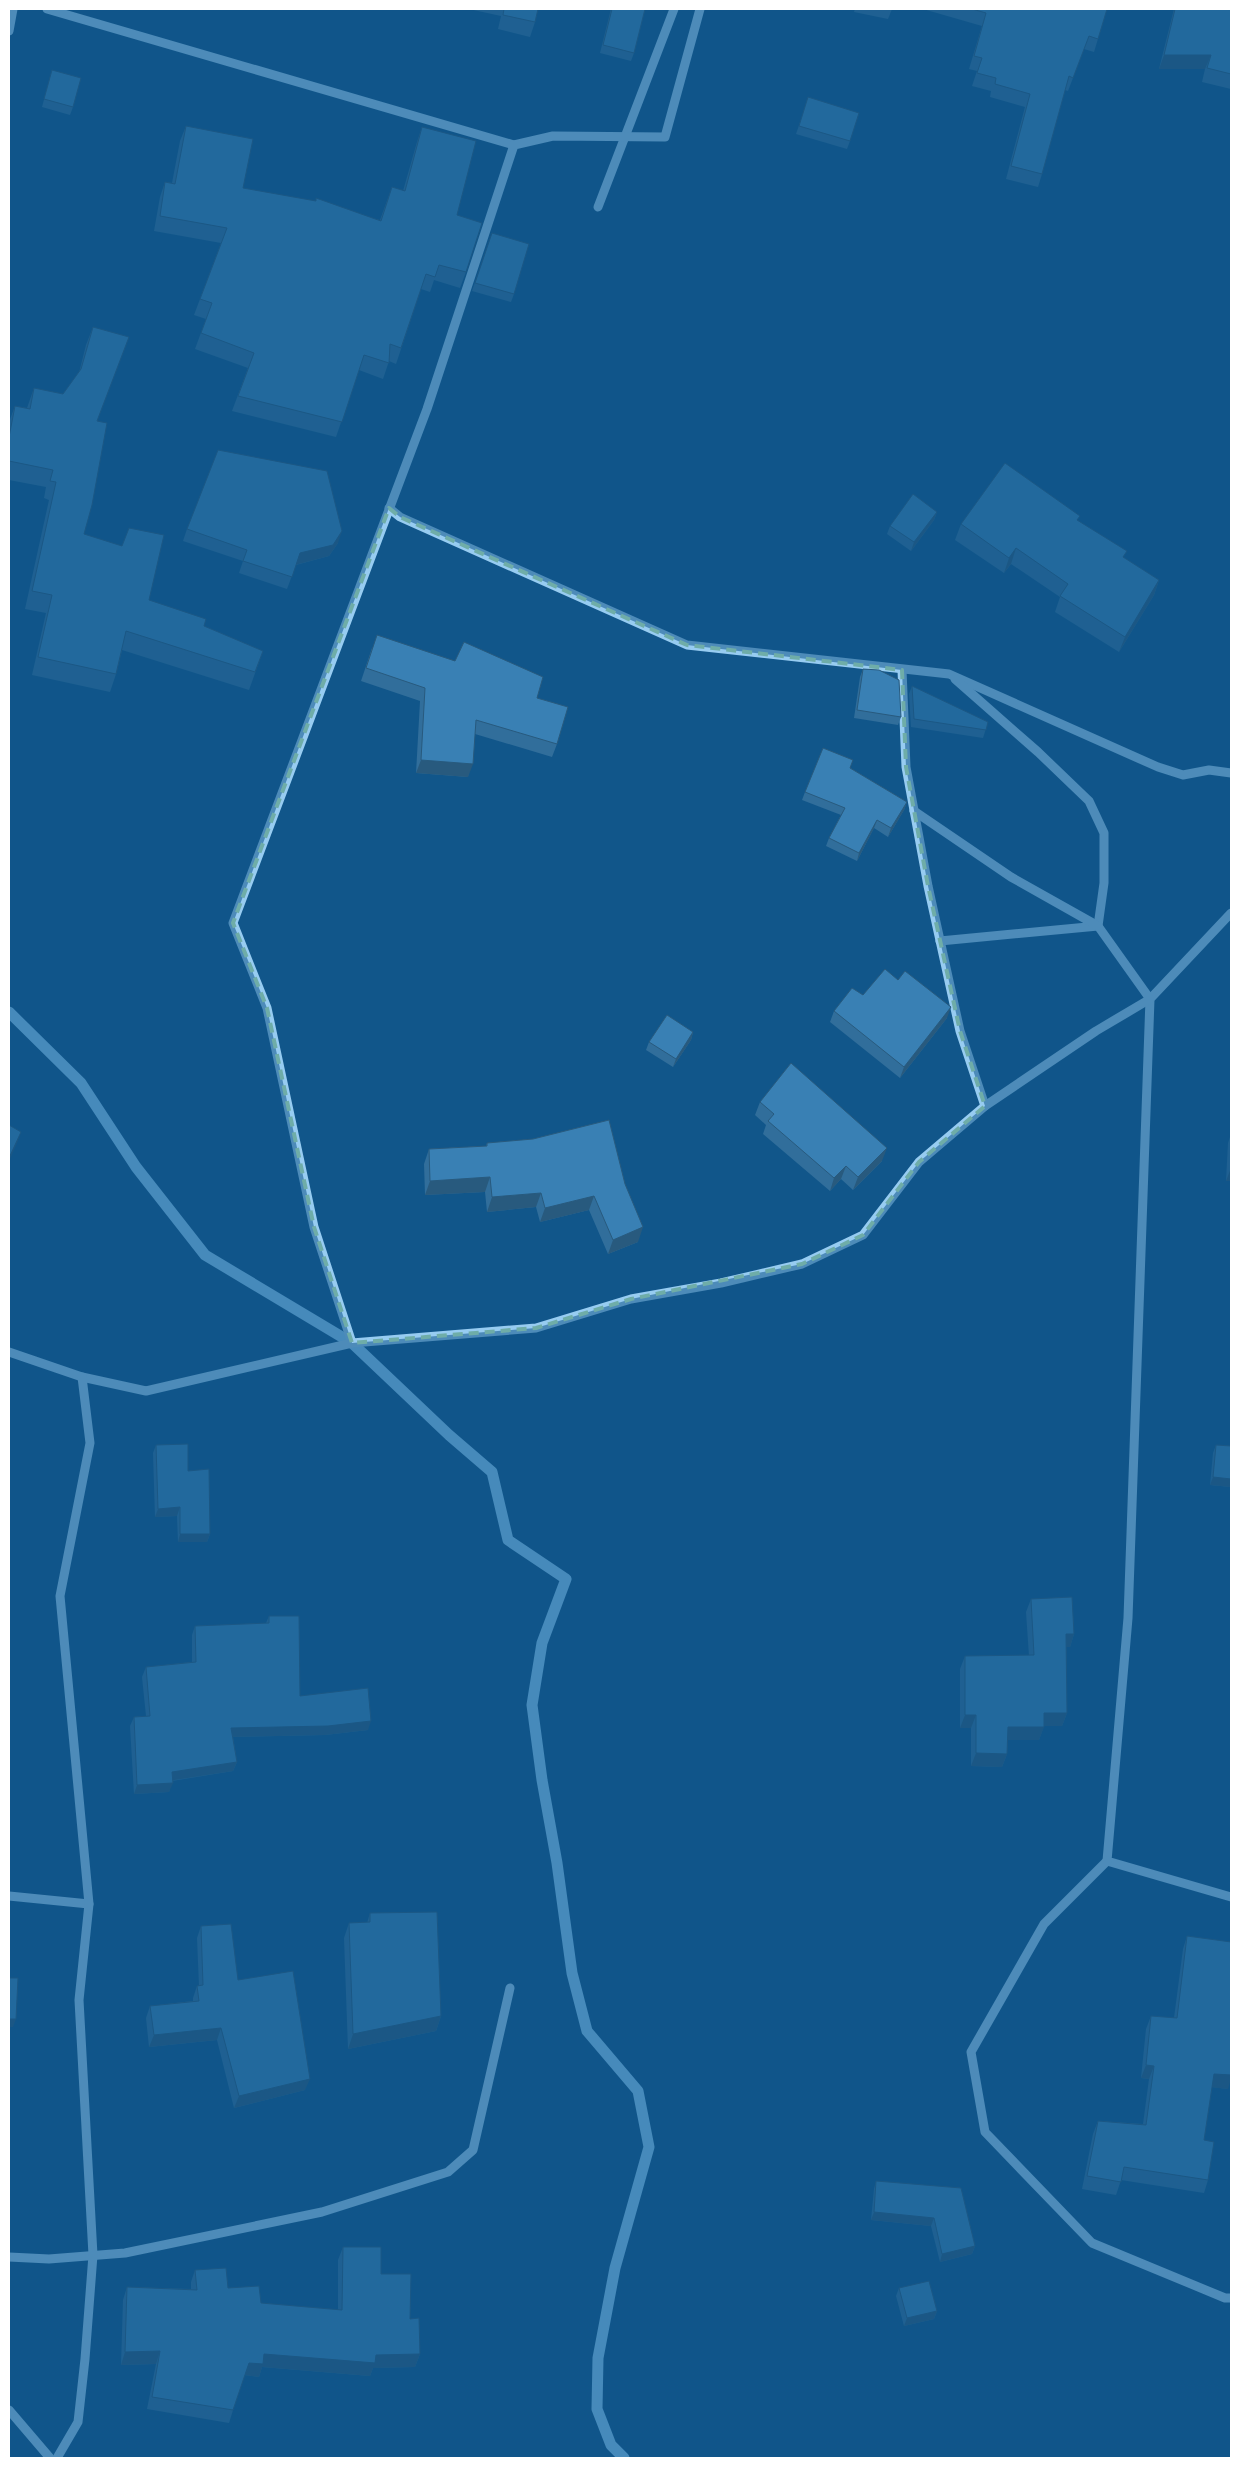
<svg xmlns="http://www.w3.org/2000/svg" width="1240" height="2467" font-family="Barlow,sans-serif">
<rect width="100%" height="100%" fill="#11568a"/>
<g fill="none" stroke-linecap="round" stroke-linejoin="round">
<polyline stroke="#88c9f5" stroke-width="11" points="9,1012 81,1083 136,1167 205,1255 352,1343 449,1435 492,1472 508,1540 566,1579 542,1643 532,1705 542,1780 557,1863 572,1973 587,2031 638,2091 649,2147 615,2268 598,2358 597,2409 611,2445 624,2458"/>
<g stroke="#97ccf1" stroke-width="9">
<polyline points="47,9 514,145"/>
<polyline points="9,31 13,9"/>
<polyline points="598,207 674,9"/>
<polyline points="389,508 400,517 687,645 949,674 1158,767 1183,775 1209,770 1231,773"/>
<polyline points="902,670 906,767 928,886 960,1031 985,1106"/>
<polyline points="1231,913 1150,999 1128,1618 1107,1861 1231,1897"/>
<polyline points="940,941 1098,926 1104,883 1104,833 1089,801 1038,752 955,679"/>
<polyline points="352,1343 314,1227 267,1008 233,923 427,409 514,145 553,136 665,137 700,9"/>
<polyline points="9,1352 82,1377 146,1391 352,1343 536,1328 631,1299 721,1283 802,1264 863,1235 919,1162 985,1106 1096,1031 1150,999 1098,926 1011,877 914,811"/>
<polyline points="1107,1861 1044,1924 971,2052 985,2132 1092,2243 1225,2298 1231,2298"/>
<polyline points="9,1896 89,1904"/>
<polyline points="9,2257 49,2259 125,2253 322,2212 448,2172 473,2150 510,1988"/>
<polyline points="9,2410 50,2458"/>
<polyline points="57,2458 78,2422 85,2359 93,2255 79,2000 89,1904 60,1596 90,1443 82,1377"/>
</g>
</g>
<g fill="#316e9b">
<polygon points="469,9 538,9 535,22 530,37 498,29 501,16"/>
<polygon points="611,9 645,9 634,53 631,61 600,53"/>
<polygon points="855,9 892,9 888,19 854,12"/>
<polygon points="923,9 1107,9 1094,52 1084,49 1068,91 1065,90 1042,174 1038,187 1006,179 1025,107 990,97 991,91 972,86 977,71 969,69 982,26"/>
<polygon points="1174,9 1231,9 1231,89 1202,82 1205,69 1159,69"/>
<polygon points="52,70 73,107 70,115 42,107"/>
<polygon points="806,105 850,141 847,149 796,134"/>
<polygon points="186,126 243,188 380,220 392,187 403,191 417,142 422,127 457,215 466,272 460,288 434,280 430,292 421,289 396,364 389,361 383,379 359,370 336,437 232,411 248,368 195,349 206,319 194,315 221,243 154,231 160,197 165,182 172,183 180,141"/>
<polygon points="492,233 514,294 511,302 472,291"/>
<polygon points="93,327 98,421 84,534 149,600 204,626 263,651 249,690 122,650 116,674 110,692 32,675 46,613 25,609 49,500 44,498 46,487 9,480 9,422 15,406 27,408 34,388 63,394 79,373 86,345"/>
<polygon points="937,512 934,520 911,551 887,534 890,526"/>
<polygon points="1078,521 1124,558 1159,580 1154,595 1119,652 1055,612 1060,597 1011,564 1004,573 955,540 961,524"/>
<polygon points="187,529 338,543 329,556 296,565 287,589 239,573 243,561 183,541"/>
<polygon points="372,648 537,698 557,744 552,757 475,734 468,777 416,773 420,701 361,681"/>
<polygon points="863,669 901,717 898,725 854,718 860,677"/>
<polygon points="912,686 988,722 983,738 911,727 909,694"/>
<polygon points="850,768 907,802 904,810 888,837 874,828 857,861 826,846 829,838 841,815 802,800 805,792"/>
<polygon points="863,995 947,1018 900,1078 830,1022 834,1011"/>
<polygon points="693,1032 691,1040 673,1067 646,1050 649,1042"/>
<polygon points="760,1102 882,1161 853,1190 841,1179 830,1191 763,1134 766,1125 755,1115"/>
<polygon points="609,1120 638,1242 608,1254 589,1210 540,1222 536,1207 487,1212 485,1192 425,1195 424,1164 429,1149 486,1146 487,1143 533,1139"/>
<polygon points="1231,1134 1231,1181 1226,1181 1228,1143"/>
<polygon points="156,1445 188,1471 210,1534 207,1542 178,1542 177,1516 155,1517 153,1453"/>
<polygon points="1216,1445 1231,1446 1231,1487 1210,1485 1213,1453"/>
<polygon points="1031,1599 1074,1634 1070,1647 1066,1647 1067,1713 1062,1726 1044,1726 1039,1740 1007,1740 1007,1754 1002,1767 971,1766 971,1728 960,1728 960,1669 965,1656 1029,1656 1026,1612"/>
<polygon points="269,1616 300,1696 368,1730 325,1735 233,1737 237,1762 233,1771 172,1781 169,1792 134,1794 130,1726 134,1717 146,1716 142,1677 146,1667 192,1662 192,1635 195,1626 266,1623"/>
<polygon points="370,1913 441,2016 436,2031 348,2049 344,1938 349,1923 367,1923"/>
<polygon points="201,1926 238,1980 305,2090 234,2108 217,2040 149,2047 146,2018 150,2006 193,2001 193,1998 197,1986 199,1986 197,1938"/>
<polygon points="1187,1936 1228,2089 1212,2087 1204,2140 1208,2180 1204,2193 1121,2180 1116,2195 1082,2189 1093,2134 1098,2121 1143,2124 1149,2079 1141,2078 1146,2029 1151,2016 1174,2018 1183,1949"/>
<polygon points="876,2181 961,2188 975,2246 972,2254 940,2262 931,2226 871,2220 874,2189"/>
<polygon points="343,2247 381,2274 410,2319 420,2354 415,2367 373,2368 370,2376 262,2367 259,2377 244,2375 229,2423 147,2409 156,2364 121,2365 123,2300 127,2287 191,2289 191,2282 195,2270 228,2288 261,2303 338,2310 338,2260"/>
<polygon points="899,2288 937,2311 934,2319 904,2326 896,2296"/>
</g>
<g fill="#285a7e">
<polygon points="1164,55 1211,55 1205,69 1159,69"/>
<polygon points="937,512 934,520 911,551 914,542"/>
<polygon points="342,531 338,543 329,556 295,565 300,553"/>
<polygon points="1016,548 1011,564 1004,573 1009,558"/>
<polygon points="1159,580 1154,595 1119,652 1125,637"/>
<polygon points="421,760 473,764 468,777 416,773"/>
<polygon points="907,802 904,810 888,837 891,828"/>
<polygon points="877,820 874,828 857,861 859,853"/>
<polygon points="951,1007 947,1018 900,1078 904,1067"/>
<polygon points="693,1032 691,1040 673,1067 676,1059"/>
<polygon points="21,1132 17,1143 9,1161 9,1158"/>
<polygon points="887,1148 882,1161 853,1190 858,1177"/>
<polygon points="846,1166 841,1179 830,1191 834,1178"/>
<polygon points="1231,1168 1231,1181 1226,1181"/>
<polygon points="490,1177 485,1192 425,1195 430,1181"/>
<polygon points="541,1193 536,1207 487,1212 492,1197"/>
<polygon points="594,1196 589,1210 540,1222 545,1208"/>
<polygon points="643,1227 638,1242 608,1254 613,1240"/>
<polygon points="1213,1477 1231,1479 1231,1487 1210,1485"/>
<polygon points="180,1507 177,1516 155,1517 158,1509"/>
<polygon points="180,1534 210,1534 207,1542 178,1542"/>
<polygon points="1066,1634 1074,1634 1070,1647 1061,1647"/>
<polygon points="1044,1713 1067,1713 1062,1726 1039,1726"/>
<polygon points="965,1715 976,1715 971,1728 960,1728"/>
<polygon points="371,1721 368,1730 325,1735 228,1737 231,1728"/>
<polygon points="1008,1727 1044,1727 1039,1740 1003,1740"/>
<polygon points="976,1753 1007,1754 1002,1767 971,1766"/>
<polygon points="237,1762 233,1771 168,1781 172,1772"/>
<polygon points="173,1783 169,1792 134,1794 137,1785"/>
<polygon points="441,2016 436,2031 348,2049 353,2034"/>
<polygon points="9,2019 16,2019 13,2027 9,2027"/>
<polygon points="221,2028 217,2040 149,2047 154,2035"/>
<polygon points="1146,2065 1154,2066 1149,2079 1141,2078"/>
<polygon points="1214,2074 1231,2075 1231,2079 1228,2089 1209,2087"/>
<polygon points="310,2079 305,2090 234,2108 239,2096"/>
<polygon points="874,2212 934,2218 931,2226 871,2220"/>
<polygon points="975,2246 972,2254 940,2262 942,2254"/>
<polygon points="937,2311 934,2319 904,2326 907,2318"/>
<polygon points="160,2351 156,2364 121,2365 125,2352"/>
<polygon points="264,2354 376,2355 420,2354 415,2367 373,2368 370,2376 262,2367 259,2377 244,2375 249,2363"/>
</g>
<g fill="#3980b4" stroke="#285a7e">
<polygon points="504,9 538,9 535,22 503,15"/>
<polygon points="612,9 645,9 634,53 603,45"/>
<polygon points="972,9 1107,9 1098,39 1089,36 1073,78 1069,76 1042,174 1011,166 1030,94 995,84 996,78 977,73 982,58 974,56 986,13"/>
<polygon points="1175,9 1231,9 1231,74 1207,68 1211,55 1164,55"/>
<polygon points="52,70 81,78 73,107 44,99"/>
<polygon points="808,97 859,113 850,141 799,126"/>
<polygon points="186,126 253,139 243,188 316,201 316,198 381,221 392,187 405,191 422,127 476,141 457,215 482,223 466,272 439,265 435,277 426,274 401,348 390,344 389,363 364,355 342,422 238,396 254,353 201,333 212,303 200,299 227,228 160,216 165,182 175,184"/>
<polygon points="492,233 529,244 514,294 475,283"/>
<polygon points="93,327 129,337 97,421 107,423 92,505 84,534 122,546 129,528 164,535 149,600 206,619 204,626 263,651 255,672 126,631 116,674 38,657 52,595 32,591 56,482 50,481 53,470 9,461 9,437 15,406 30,409 34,388 63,394 81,369"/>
<polygon points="218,450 327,471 342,531 333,545 300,553 292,577 243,561 247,550 187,529"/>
<polygon points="1005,463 1080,516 1077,520 1127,551 1123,557 1159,580 1125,637 1060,596 1068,584 1016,548 1009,558 961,524"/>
<polygon points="913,494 937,512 914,542 890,526"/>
<polygon points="377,635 455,661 464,642 543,677 537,698 568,707 557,744 476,720 473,764 421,760 425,688 366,668"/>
<polygon points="863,669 879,670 899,680 901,717 857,710"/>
<polygon points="912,686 988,722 986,730 914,719"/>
<polygon points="823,748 853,760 850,768 907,802 891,828 877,820 859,853 829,838 845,808 805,792"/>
<polygon points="885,969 898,980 905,971 951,1007 904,1067 834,1011 852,988 863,995"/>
<polygon points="667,1015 693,1032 676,1059 649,1042"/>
<polygon points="791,1063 887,1148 858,1177 846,1166 834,1178 768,1121 774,1114 760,1102"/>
<polygon points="609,1120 625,1184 643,1227 613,1240 594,1196 545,1208 541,1193 492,1197 490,1177 430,1181 429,1149 487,1146 487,1143 533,1139"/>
<polygon points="9,1125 21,1132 9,1158"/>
<polygon points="188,1444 188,1471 209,1469 210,1534 180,1534 180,1507 158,1509 156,1445"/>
<polygon points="1216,1445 1231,1446 1231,1479 1213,1477"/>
<polygon points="1072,1597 1074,1634 1066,1634 1067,1713 1044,1713 1044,1727 1008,1727 1007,1754 976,1753 976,1715 965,1715 965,1656 1034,1655 1031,1599"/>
<polygon points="269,1616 299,1616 300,1696 368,1688 371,1721 328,1726 231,1728 237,1762 172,1772 173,1783 137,1785 134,1717 150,1716 146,1667 196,1662 195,1626 269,1623"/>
<polygon points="437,1912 441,2016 353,2034 349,1923 370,1922 370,1913"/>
<polygon points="231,1924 238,1980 293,1971 310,2079 239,2096 221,2028 154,2035 150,2006 199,2001 197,1986 203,1985 201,1926"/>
<polygon points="1187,1936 1231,1942 1231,2075 1214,2074 1204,2140 1214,2142 1208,2180 1124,2167 1121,2182 1087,2176 1098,2121 1146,2125 1154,2066 1146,2065 1151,2016 1177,2018"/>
<polygon points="9,1978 18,1978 16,2019 9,2019"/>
<polygon points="876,2181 961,2188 975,2246 942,2254 934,2218 874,2212"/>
<polygon points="343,2247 381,2247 381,2274 411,2274 410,2319 419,2318 420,2354 376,2355 375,2363 264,2354 263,2364 249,2363 233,2410 152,2397 160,2351 125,2352 127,2287 197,2290 195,2270 226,2268 228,2288 259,2286 261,2303 342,2310"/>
<polygon points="929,2281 937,2311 907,2318 899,2288"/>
</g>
<path d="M0 0H1240V2467H0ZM 389,508 L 400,517 L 687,645 L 902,670 L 906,767 L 928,886 L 960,1031 L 985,1106 L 919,1162 L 863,1235 L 802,1264 L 631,1299 L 536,1328 L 352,1343 L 314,1227 L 267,1008 L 233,923 Z" fill="#11568a" fill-opacity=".55" fill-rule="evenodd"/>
<path fill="none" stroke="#6fada8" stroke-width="4" stroke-dasharray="10 6" stroke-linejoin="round" d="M 389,508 L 400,517 L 687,645 L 902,670 L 906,767 L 928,886 L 960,1031 L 985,1106 L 919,1162 L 863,1235 L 802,1264 L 631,1299 L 536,1328 L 352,1343 L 314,1227 L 267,1008 L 233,923 Z"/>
<rect width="1240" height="2467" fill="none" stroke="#ffffff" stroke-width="20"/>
</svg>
